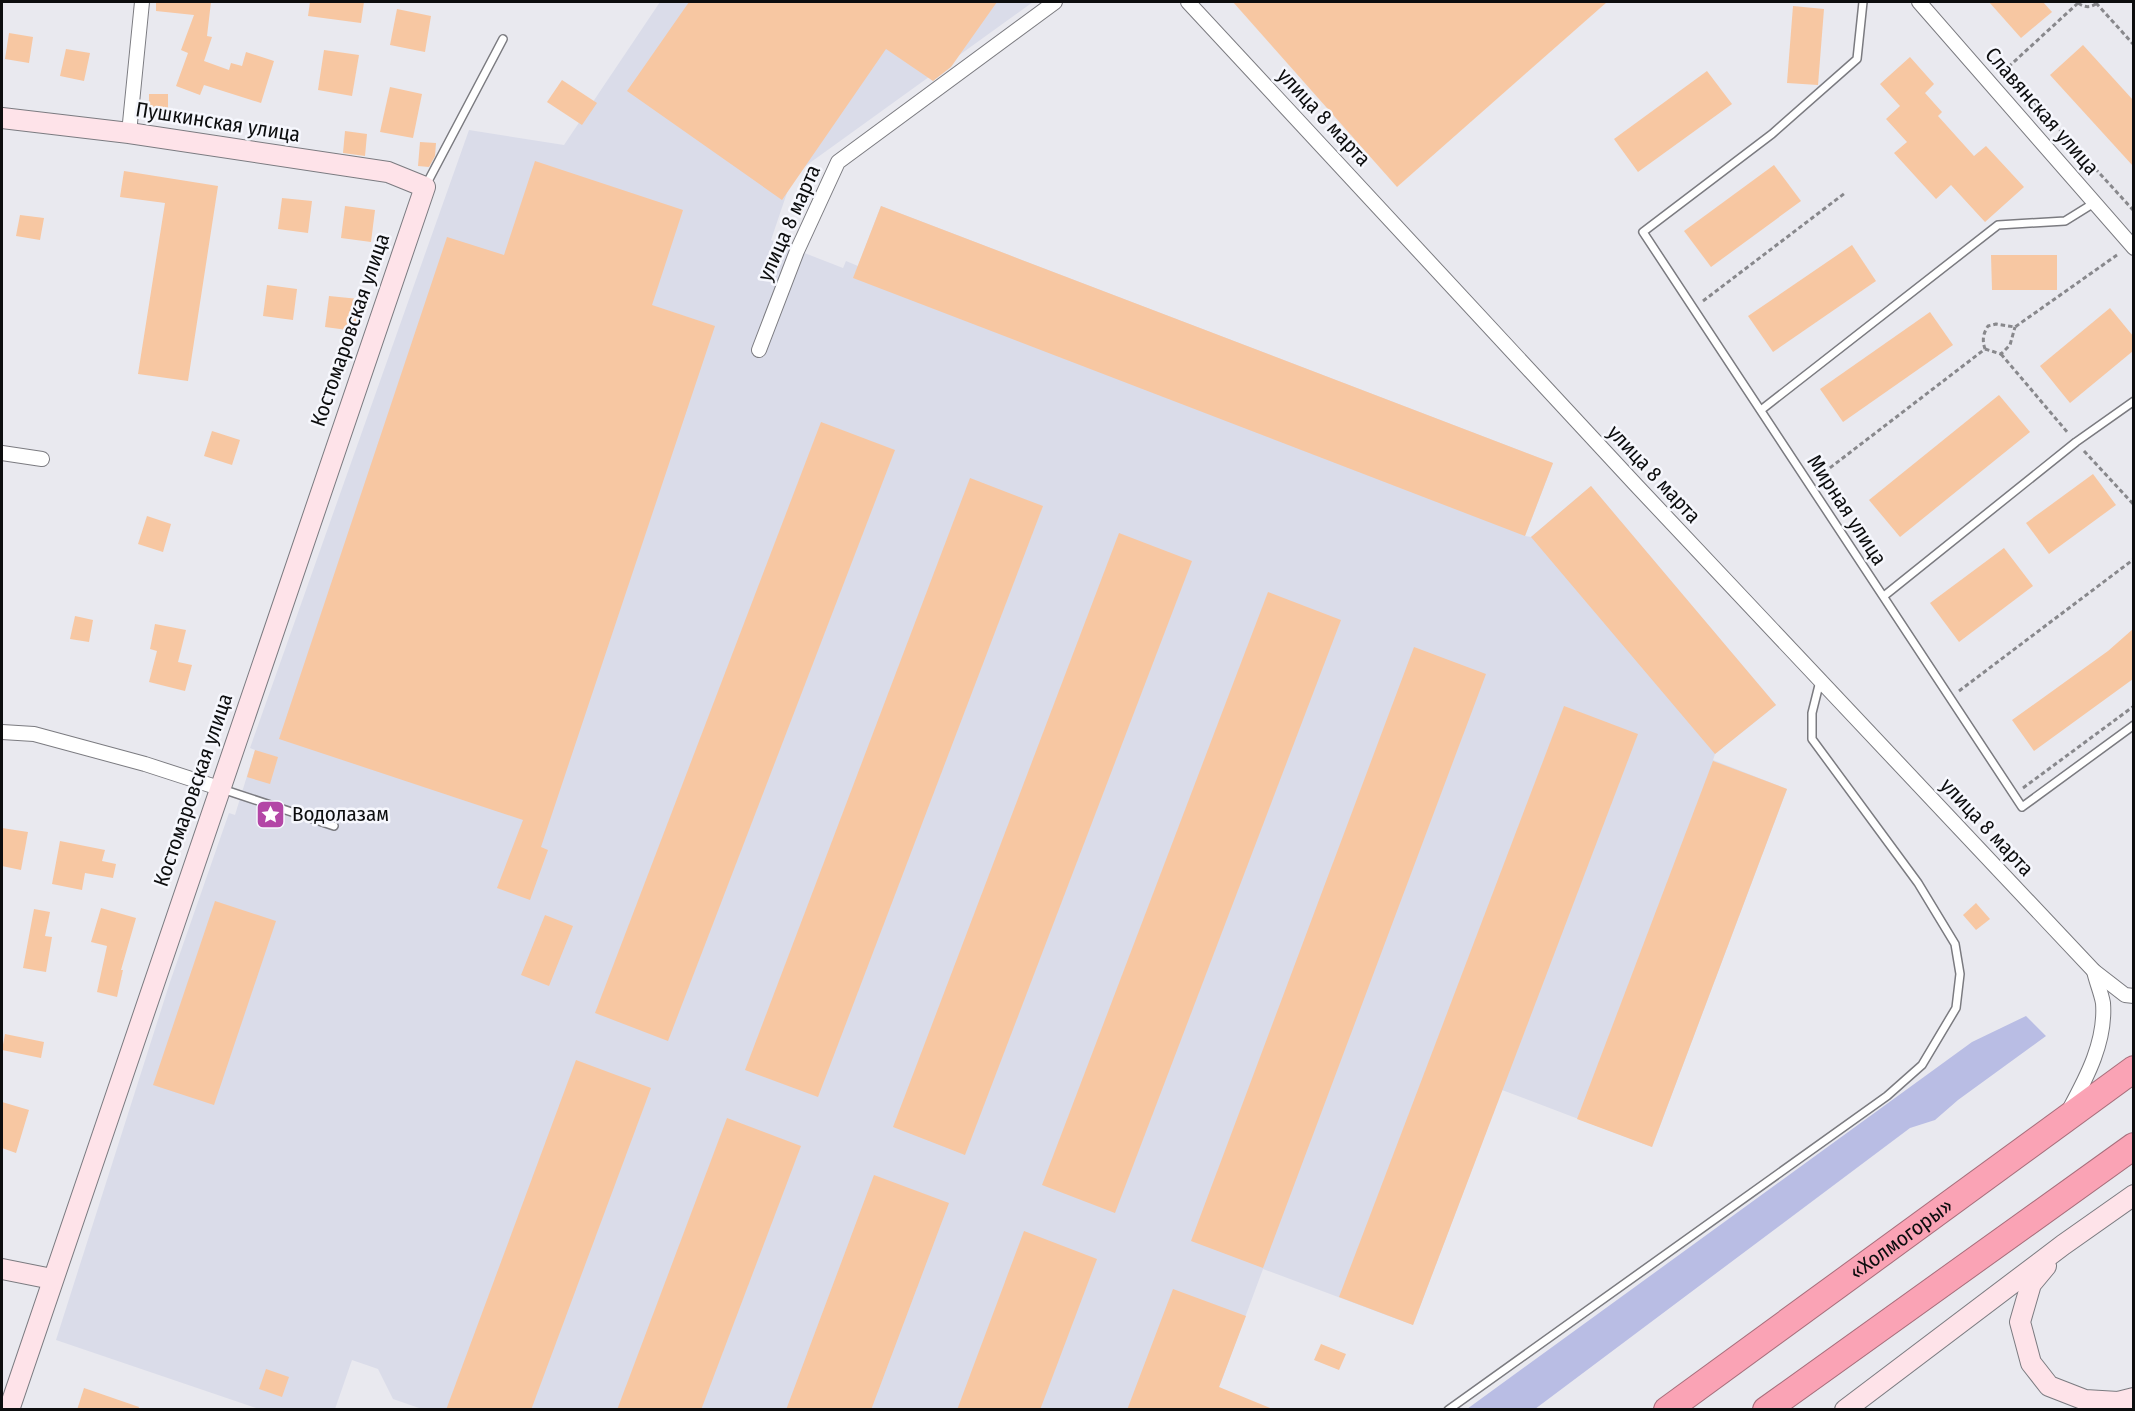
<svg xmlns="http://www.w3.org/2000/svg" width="2135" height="1411" font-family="'Fira Sans Condensed',sans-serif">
<rect width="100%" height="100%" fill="#e9e9ef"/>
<polygon fill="#dadce9" points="660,2 1033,2 793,175 771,240 843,268 846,261 858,266 881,206 1553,463 1525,536 1531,537 1591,486 1776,705 1715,754 1713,760 1787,789 1652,1147 1502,1090 1413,1325 1263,1269 1211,1409 422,1409 393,1399 378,1369 352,1360 335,1409 259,1409 56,1340 170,982 229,813 235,815 255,750 250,748 469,130 564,145"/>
<polygon fill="#b9bde4" points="2026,1016 2046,1036 1958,1100 1935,1120 1910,1128 1535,1409 1467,1409 1972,1042"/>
<g fill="#f7c7a2">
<polygon points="156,2 211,2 207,36 212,37 204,61 229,70 231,63 242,66 246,52 274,61 261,103 204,85 200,95 176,86 188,53 181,50 194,15 156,11"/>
<polygon points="310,2 364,2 361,23 308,16"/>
<polygon points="689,2 997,2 951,67 933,81 886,49 782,200 627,91"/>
<polygon points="1233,2 1607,2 1397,187"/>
<polygon points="1989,2 2043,2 2052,12 2021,38"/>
<polygon points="1793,6 1824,9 1818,85 1787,83"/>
<polygon points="397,9 431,16 425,52 390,45"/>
<polygon points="9,33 33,37 29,63 5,59"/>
<polygon points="2083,45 2133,100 2133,166 2050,75"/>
<polygon points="66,49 90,53 84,81 60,76"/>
<polygon points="324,50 359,55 352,96 318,90"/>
<polygon points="1910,57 1934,84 1925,93 1942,112 1938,116 1974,156 1986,146 2024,187 1985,222 1951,185 1936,199 1894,153 1907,142 1886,119 1900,106 1880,84"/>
<polygon points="1707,71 1732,104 1638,172 1614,139"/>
<polygon points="562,80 597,103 582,125 547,102"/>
<polygon points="390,87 422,94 413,138 380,132"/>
<rect x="149" y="94" width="19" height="17"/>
<polygon points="345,131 367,134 365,156 343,153"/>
<polygon points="420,142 436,143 435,156 429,167 418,166"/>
<polygon points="535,161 683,210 652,305 715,326 541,847 548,850 530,900 497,888 523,820 279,739 447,237 504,255"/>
<polygon points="1774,165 1801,201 1711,267 1684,231"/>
<polygon points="124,171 218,186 188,381 138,374 165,203 120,197"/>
<polygon points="282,198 312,201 308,233 278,229"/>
<polygon points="345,206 375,210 371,242 341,238"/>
<polygon points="881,206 1553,463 1525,536 853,278"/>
<polygon points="20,215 44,218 40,240 16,236"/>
<polygon points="1852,245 1876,281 1773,352 1748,316"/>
<polygon points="1991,255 2057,255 2057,290 1992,290"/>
<polygon points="267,285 297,289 293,320 263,316"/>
<polygon points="329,296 359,299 355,331 325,327"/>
<polygon points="2110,308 2133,336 2133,351 2070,403 2040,366"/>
<polygon points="1930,312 1953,345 1843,422 1820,389"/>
<polygon points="1999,395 2030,432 1900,537 1869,500"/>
<polygon points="821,422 895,450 668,1041 595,1013"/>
<polygon points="212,431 240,440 232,465 204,456"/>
<polygon points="2093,474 2116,505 2049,554 2026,523"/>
<polygon points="970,478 1043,506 818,1097 745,1070"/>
<polygon points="1591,486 1776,705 1715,754 1531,537"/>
<polygon points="147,516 171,524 163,552 138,544"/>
<polygon points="1119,533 1192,561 965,1155 893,1127"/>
<polygon points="2004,548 2033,586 1959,642 1930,603"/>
<polygon points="1268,592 1341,620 1115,1213 1042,1185"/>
<polygon points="75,616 93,620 89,642 70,639"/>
<polygon points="155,624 186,630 178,662 192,665 185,691 149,682 157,651 150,649"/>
<polygon points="2133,629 2133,679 2034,751 2012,720 2108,651"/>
<polygon points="1414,647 1486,674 1263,1268 1191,1241"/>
<polygon points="1564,706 1638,734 1413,1325 1339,1297"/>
<polygon points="255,750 278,757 270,784 247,777"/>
<polygon points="1713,761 1787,789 1652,1147 1577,1119"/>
<polygon points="2,828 28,832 21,870 2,866"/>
<polygon points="60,841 105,850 102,861 116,864 113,878 85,873 82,890 52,884"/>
<polygon points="215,901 276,921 214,1105 153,1085"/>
<polygon points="1976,903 1990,919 1976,930 1963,915"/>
<polygon points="101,908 136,918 121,970 123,970 117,997 97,992 107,946 91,942"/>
<polygon points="34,909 50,912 45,936 52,937 46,972 23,968"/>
<polygon points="545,915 573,926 549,986 521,975"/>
<polygon points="5,1034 44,1042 41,1058 2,1050"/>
<polygon points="576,1060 651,1088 531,1410 446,1410"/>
<polygon points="2,1102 29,1110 16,1153 2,1148"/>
<polygon points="727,1118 801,1146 701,1410 617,1410"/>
<polygon points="874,1175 949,1203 871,1410 786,1410"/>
<polygon points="1024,1231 1097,1259 1040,1410 957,1410"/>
<polygon points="1173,1289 1246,1316 1219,1387 1275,1410 1127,1410"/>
<polygon points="1321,1344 1346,1354 1339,1370 1314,1360"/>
<polygon points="266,1369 289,1377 282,1397 259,1389"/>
<polygon points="84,1388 139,1407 138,1410 77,1410"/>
</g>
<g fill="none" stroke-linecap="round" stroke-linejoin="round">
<defs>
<g id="lane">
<polyline points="1863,2 1857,59 1772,134 1643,232 2022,807 2134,725"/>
<polyline points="426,185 503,39"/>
<polyline points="1761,410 1998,225 2065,221 2094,203"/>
<polyline points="1884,596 2076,442 2134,401"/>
<polyline points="222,789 334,826"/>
<polyline points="1448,1410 1887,1096 1922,1065 1956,1008 1960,974 1955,944 1918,883 1812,739 1812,713 1820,681"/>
</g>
<g id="street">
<polyline points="1188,2 1636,485 2094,971 2125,995 2134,996"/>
<polyline points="1919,2 2134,248"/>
<polyline points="129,133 142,2"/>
<polyline points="759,350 797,251 838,162 1055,2"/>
<polyline points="2,453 42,459"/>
<polyline points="2,732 34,734 145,764 219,788"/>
<path d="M 2069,1110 C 2087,1077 2106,1041 2103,1003 C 2101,992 2096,981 2094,971"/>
</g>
<g id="secondary">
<polyline points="2,118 129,133 388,172 425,187 9,1410"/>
<polyline points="2046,1266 2031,1284 2020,1322 2031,1363 2049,1386 2085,1400 2118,1402 2134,1398"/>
<polyline points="2,1269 52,1279"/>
<polyline points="1845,1410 2063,1245 2134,1195"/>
</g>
<g id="highway">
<path id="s1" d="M 1667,1410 L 2134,1069"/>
<polyline points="1766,1410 2134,1146"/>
</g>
</defs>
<use href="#lane" stroke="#7b7b80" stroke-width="10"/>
<use href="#street" stroke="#7b7b80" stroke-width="16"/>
<use href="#secondary" stroke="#7b7b80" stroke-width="22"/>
<use href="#highway" stroke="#a76e7b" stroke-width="28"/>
<g stroke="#88888c" stroke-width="3" stroke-dasharray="4.5 3" stroke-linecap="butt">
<polyline points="2078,3 2005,70 2134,211"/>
<path d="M 2078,3 C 2085,8 2092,8 2098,2"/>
<polyline points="2096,3 2134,45"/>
<polyline points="1703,301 1845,193"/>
<polyline points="1985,349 2001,354 2010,345 2015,327"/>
<polyline points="2001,354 2068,433"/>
<polyline points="2084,451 2134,505"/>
<path d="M 1818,477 L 1985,349 C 1982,340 1983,334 1988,326 L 1996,324 L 2015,327 L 2117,255"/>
<polyline points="1959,691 2134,559"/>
<polyline points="2023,788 2134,706"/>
</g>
<use href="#lane" stroke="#fff" stroke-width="7"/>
<use href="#street" stroke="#fff" stroke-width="14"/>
<use href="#secondary" stroke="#fee3e9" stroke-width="20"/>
<use href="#highway" stroke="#faa3b5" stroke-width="26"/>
</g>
<defs>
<symbol id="sight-square" viewBox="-11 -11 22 22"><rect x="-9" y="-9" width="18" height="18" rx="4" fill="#b346a6" stroke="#f6f7fd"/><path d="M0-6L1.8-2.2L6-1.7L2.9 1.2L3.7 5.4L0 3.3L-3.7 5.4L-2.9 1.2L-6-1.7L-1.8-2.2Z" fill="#fff"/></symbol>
</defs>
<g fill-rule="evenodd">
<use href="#sight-square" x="254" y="798" width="33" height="33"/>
</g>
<g text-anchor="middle" stroke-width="5" stroke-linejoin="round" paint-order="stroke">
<g font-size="21" fill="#0c0d0e" stroke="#f6f7fd">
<text transform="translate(2042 111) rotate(49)" y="7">Славянская улица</text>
<text transform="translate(1324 117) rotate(47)" y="7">улица 8 марта</text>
<text transform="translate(218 122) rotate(9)" y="7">Пушкинская улица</text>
<text transform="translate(789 223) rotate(-66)" y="7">улица 8 марта</text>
<text transform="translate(350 330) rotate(-71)" y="7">Костомаровская улица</text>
<text transform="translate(1654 474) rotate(47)" y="7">улица 8 марта</text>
<text transform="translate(1847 510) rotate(57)" y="7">Мирная улица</text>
<text transform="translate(193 790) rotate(-71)" y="7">Костомаровская улица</text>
<text transform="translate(1987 827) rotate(47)" y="7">улица 8 марта</text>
<text dy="7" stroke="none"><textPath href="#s1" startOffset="290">«Холмогоры»</textPath></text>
</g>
<g font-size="21" fill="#0c0d0e" stroke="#f6f7fd" text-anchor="start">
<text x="292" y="821">Водолазам</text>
</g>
</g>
<rect width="2135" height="1411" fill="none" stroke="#0c0d0e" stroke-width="6"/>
</svg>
